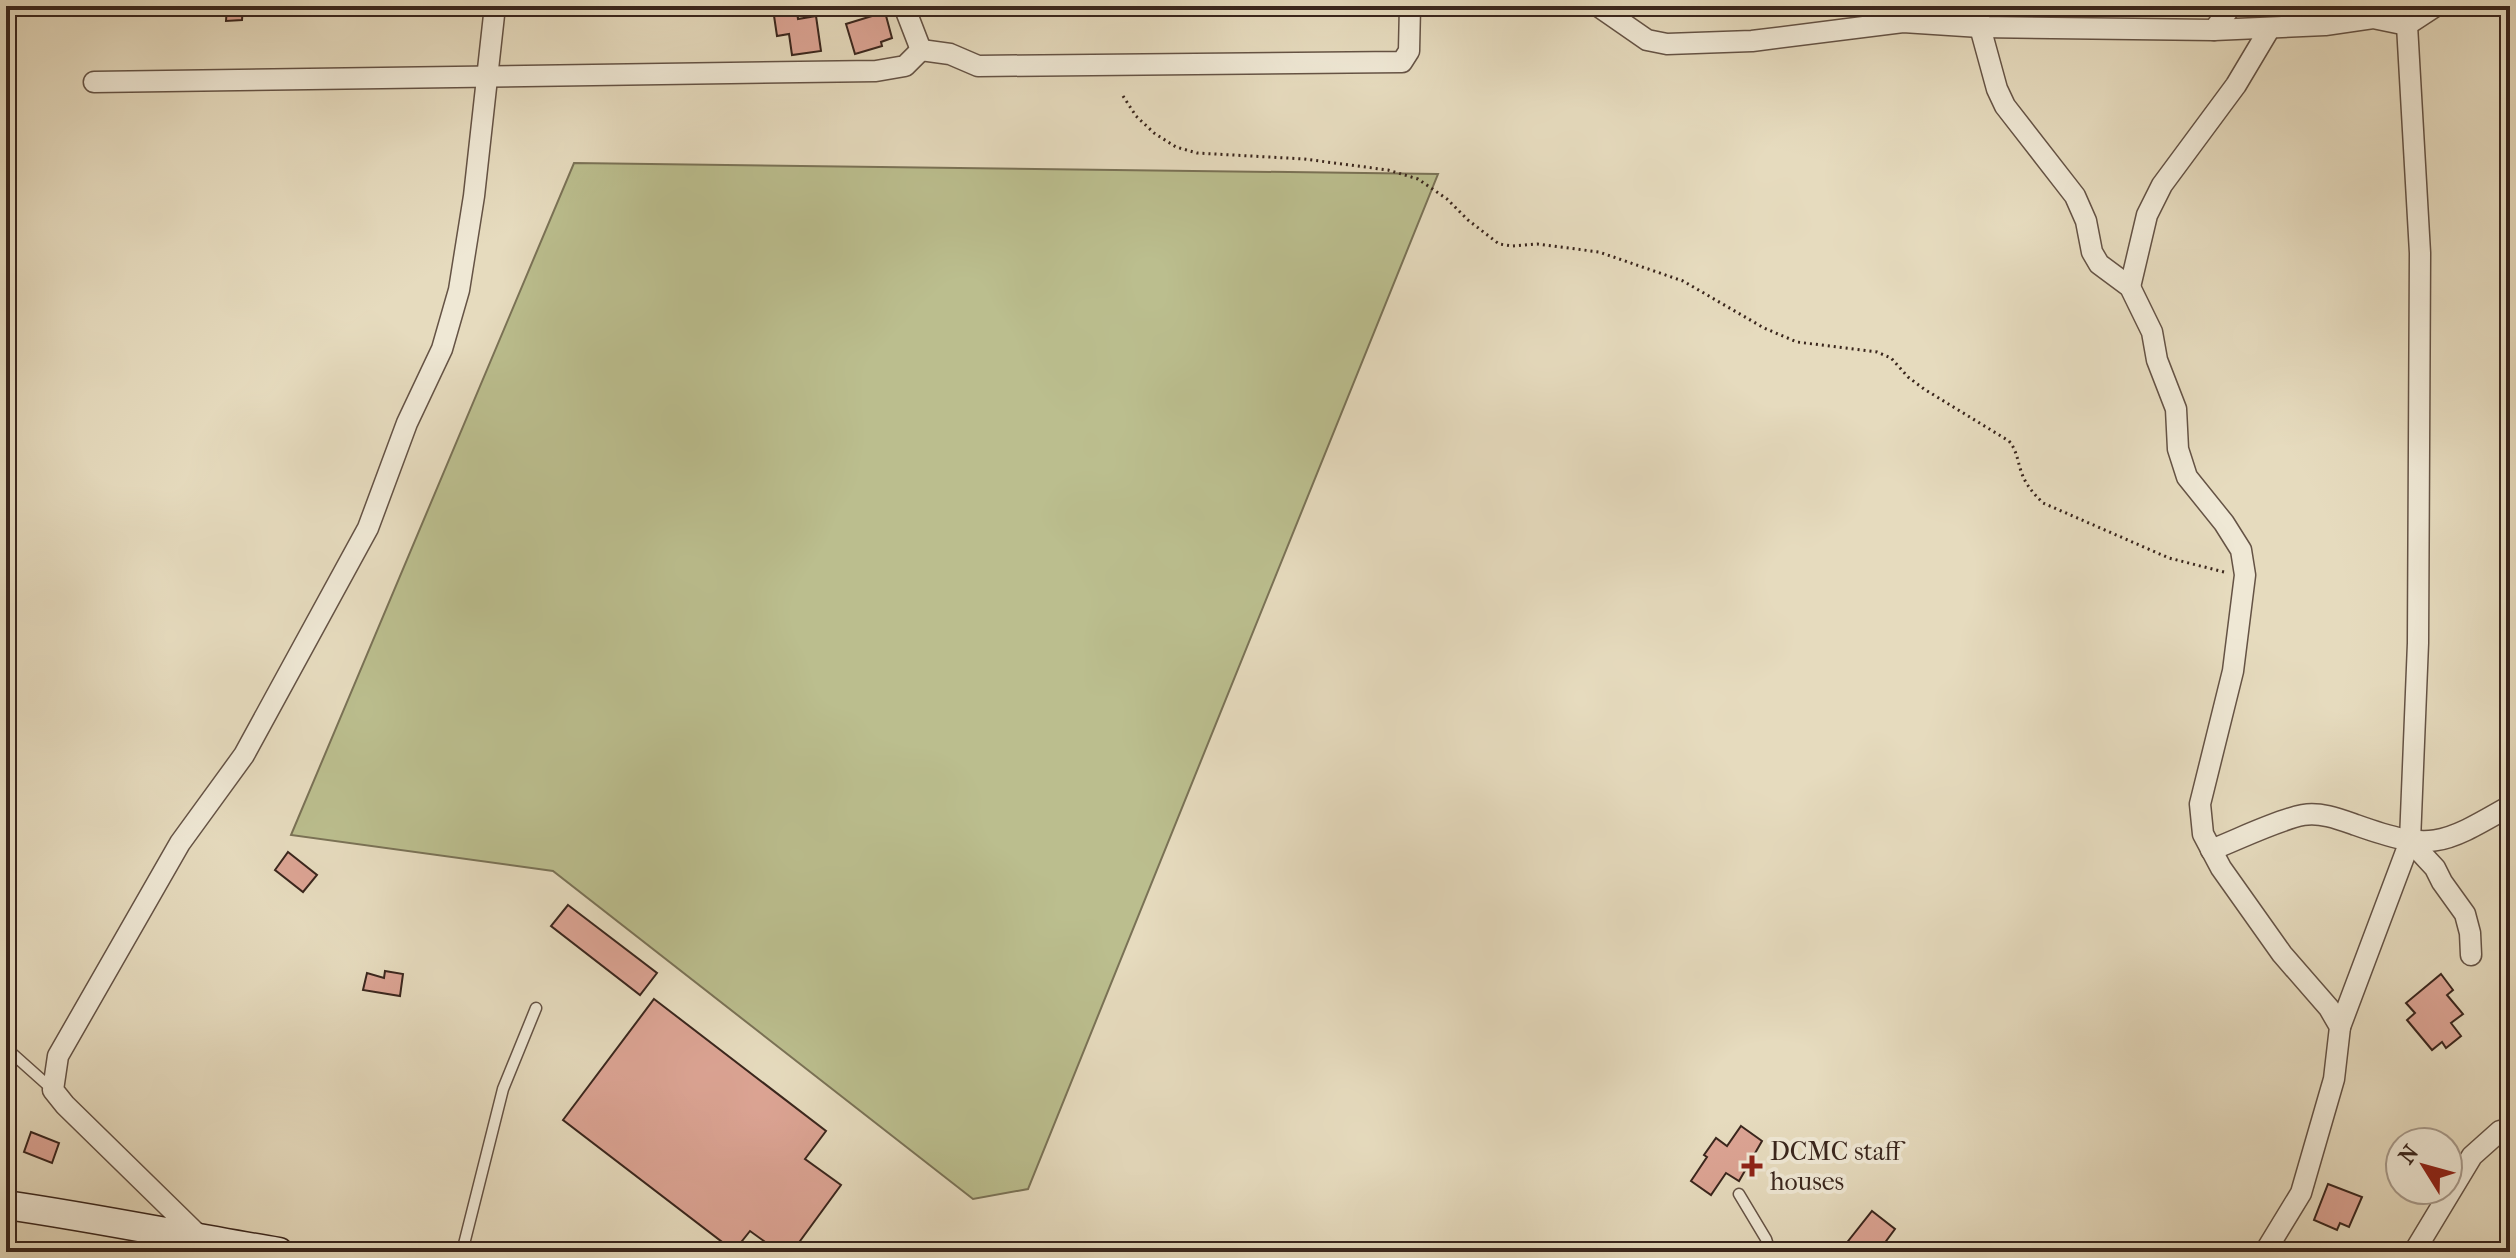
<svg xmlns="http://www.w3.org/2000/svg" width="2516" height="1258" font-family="'IM FELL French Canon',serif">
<rect width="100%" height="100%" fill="#e6dbbe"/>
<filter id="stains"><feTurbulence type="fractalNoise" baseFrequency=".0025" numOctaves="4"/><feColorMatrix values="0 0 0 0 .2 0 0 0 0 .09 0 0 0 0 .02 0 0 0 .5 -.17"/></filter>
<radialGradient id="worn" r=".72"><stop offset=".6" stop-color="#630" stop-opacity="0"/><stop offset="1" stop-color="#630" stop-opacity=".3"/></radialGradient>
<polygon fill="#bbbe8e" stroke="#7a7256" stroke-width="2" points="574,163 1438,174 1028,1189 973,1199 553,871 291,835"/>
<g fill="#dca494" stroke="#3a261d" stroke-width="2">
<polygon points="227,6 243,6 242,20 226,21"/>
<polygon points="796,6 798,19 816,16 821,51 792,55 789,34 777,36 773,9"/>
<polygon points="885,12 892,38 881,42 882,46 855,54 846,24"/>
<polygon points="288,852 317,875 303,892 275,870"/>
<polygon points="568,905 657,973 640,995 551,926"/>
<polygon points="385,971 403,974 400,996 363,990 367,973 384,978"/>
<polygon points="2441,974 2453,990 2447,995 2463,1014 2451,1023 2461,1036 2446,1048 2442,1042 2432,1050 2407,1020 2415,1013 2406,1003"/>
<polygon points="654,999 826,1131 805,1159 841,1185 792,1252 779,1252 750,1231 734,1251 563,1120"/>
<polygon points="1741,1126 1762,1141 1739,1181 1726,1173 1711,1195 1691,1181 1707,1157 1704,1155 1716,1138 1727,1146"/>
<polygon points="31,1132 59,1143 52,1163 24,1152"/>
<polygon points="2328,1184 2362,1197 2349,1227 2340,1223 2337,1230 2314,1220"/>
<polygon points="1872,1211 1895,1229 1878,1252 1854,1252 1845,1245"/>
</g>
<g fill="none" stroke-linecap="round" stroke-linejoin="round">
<defs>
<g id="lane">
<polyline points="6,1048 52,1089"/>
<polyline points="1739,1194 1766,1239 1770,1252"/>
<polyline points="462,1252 503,1089 536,1008"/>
</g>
<g id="street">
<polyline points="904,6 921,50"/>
<polyline points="1598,6 1647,40 1667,44 1752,41 1903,22 1980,27 2214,30 2325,25 2373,18 2407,25"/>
<polyline points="1978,6 1980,27 1997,89 2005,106 2075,196 2086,221 2092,252 2099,264 2130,287 2152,332 2157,360 2176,409 2178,449 2187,477 2224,523 2241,550 2245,575 2233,671 2200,804 2203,834 2221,868 2282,954 2329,1008 2340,1027 2334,1079 2301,1193 2265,1252"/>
<polyline points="2214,30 2231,6"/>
<polyline points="921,50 950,54 978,66 1402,62 1409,51 1410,6"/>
<polyline points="94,82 876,71 905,66 921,50"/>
<polyline points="2130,287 2147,215 2162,185 2236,85 2270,28"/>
<polyline points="2410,841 2435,868 2442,882 2465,914 2470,933 2471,955"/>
<path d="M 2211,850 C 2237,840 2277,820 2303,815 C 2321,812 2339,819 2356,825 C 2432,852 2442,845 2510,806"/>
<polyline points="2340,1027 2410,841 2418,643 2420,253 2407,25 2436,6"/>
<polyline points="203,1240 65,1105 53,1090 58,1056 180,843 244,755 368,528 407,423 442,349 459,290 474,196 495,6"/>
<polyline points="2414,1252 2472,1156 2500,1131 2510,1129"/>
</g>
<path id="secondary" d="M 6,1205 C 97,1218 188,1237 279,1252"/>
</defs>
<use href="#lane" stroke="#655345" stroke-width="13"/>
<use href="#street" stroke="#655345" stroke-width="23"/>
<use href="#secondary" stroke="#3a261d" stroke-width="31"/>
<path stroke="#3a261d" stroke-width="3" stroke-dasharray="2 4" stroke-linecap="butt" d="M 1123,96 L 1136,116 L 1154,133 L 1176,147 L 1197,153 L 1304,159 L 1388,170 L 1418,179 L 1447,199 L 1468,220 L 1499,244 L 1512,246 L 1537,244 L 1599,252 L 1683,281 L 1764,328 L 1797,342 L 1877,352 L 1891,358 L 1908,377 L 1924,389 L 2009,441 C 2017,451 2017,459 2021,471 C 2025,484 2033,493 2043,503 L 2169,558 L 2224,572"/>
<use href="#lane" stroke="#efe8d5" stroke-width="10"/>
<use href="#street" stroke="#efe8d5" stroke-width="20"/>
<use href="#secondary" stroke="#efe8d5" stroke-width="28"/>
</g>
<path fill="#8f2418" stroke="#efe8d5" stroke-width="3" d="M1748 1154h8v8h8v8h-8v8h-8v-8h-8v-8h8z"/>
<g text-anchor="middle" stroke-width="8" stroke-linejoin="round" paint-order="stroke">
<g font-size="26" fill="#3a261d" stroke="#efe8d5" text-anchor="start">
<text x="1770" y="1160">DCMC staff<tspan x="1770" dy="30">houses</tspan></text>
</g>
</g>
<rect width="2516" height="1258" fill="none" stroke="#e6dbbe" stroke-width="32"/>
<rect x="8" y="8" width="2500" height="1242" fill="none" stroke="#3a261d" stroke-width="4"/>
<rect x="16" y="16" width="2484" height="1226" fill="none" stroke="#3a261d" stroke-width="2"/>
<g transform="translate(2424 1166) rotate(307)"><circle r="38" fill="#efe8d5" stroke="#a79a8b" stroke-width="2"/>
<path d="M0-6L14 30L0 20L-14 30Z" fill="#8f2418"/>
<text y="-12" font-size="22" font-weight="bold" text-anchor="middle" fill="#3a261d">N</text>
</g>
<rect width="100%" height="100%" filter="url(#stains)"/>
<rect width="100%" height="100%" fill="url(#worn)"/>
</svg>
